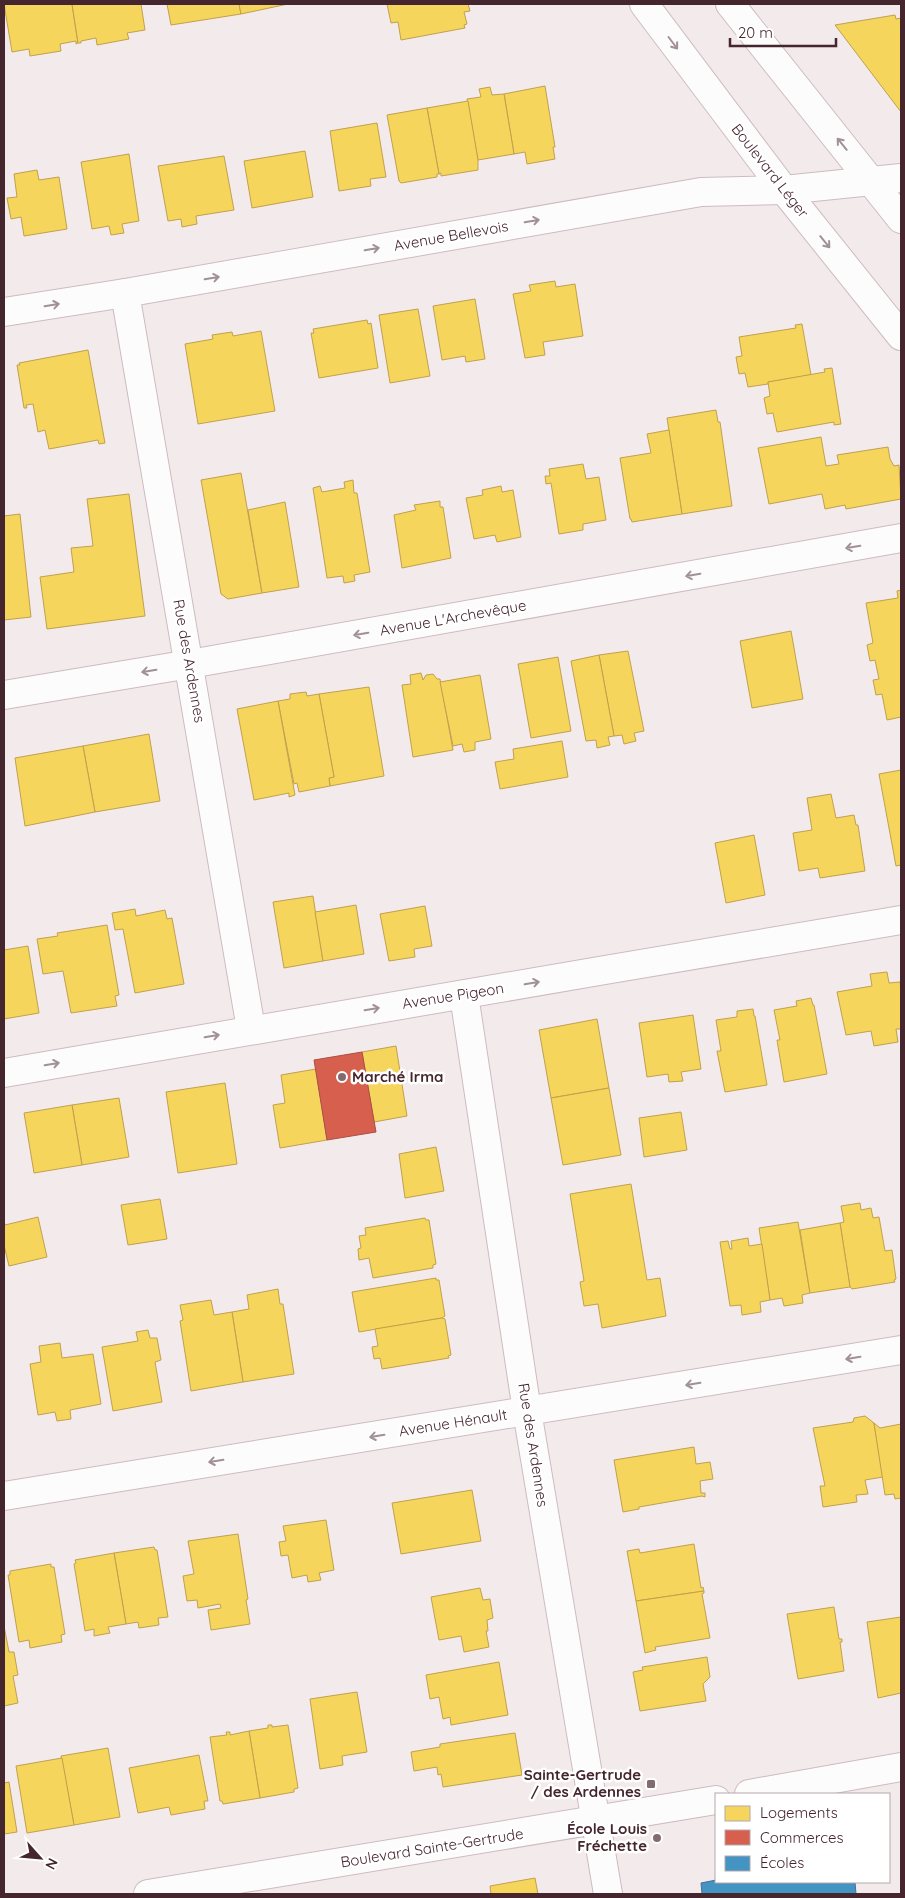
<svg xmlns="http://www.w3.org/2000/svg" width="905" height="1898" font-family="Quicksand,sans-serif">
<rect width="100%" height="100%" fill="#f3eaec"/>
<g fill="#f6d55c" stroke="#c1a04e">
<polygon points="4,4 72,4 78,43 76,44 76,41 60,44 61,51 30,56 29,49 12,52"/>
<polygon points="72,4 141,4 145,30 127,33 129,39 97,45 96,38 81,41 81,43 78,43"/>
<polygon points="167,4 239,4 241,14 171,25"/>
<polygon points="239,4 288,4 241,14"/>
<polygon points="387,4 468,4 470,11 464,12 467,24 464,25 465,28 401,40 398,22 391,23"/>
<polygon points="895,15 896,19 901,18 901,112 835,25"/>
<polygon points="545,86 555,147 553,147 555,159 527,164 525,152 514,154 504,94"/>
<polygon points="490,87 492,95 504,94 514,154 478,160 467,99 481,97 479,89"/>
<polygon points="468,101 478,160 478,170 441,176 441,173 439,174 427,108"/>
<polygon points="427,108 439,174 437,174 437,177 401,183 399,181 387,115"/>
<polygon points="377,123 386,177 370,179 371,186 339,191 330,131"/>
<polygon points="305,151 313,197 252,208 244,161"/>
<polygon points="129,154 139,221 122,224 124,233 111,235 109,226 92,229 81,162"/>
<polygon points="224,156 234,210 196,216 197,224 182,227 181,219 168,221 158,166"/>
<polygon points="37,170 39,180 59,177 67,229 24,236 21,217 11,219 7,198 17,197 14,174"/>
<polygon points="555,281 556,287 575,284 583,336 543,342 545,355 525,358 513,294 531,291 529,285"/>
<polygon points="475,299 485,359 466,362 465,356 442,360 433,306"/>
<polygon points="418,309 430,376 390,383 379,315"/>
<polygon points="367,320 368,324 371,323 378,368 319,378 311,333 314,333 313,329"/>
<polygon points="802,324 811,375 768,382 768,384 748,387 745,373 739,374 736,357 742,356 739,337 796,328 795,325"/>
<polygon points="261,331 275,411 198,424 185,344 213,339 212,335 232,332 233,336"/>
<polygon points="88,350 105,443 99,444 98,440 49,449 45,430 38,432 33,404 26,405 27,408 24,408 17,365 20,365 19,363"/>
<polygon points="832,368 841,424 834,425 834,422 777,432 773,413 767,414 764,398 770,396 768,382 825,372 824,369"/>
<polygon points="716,410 718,422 720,422 732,506 682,514 667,418"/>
<polygon points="669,430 682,514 632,522 631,519 630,519 620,458 651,453 647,434"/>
<polygon points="821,437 826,466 839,464 837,455 888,447 890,459 894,466 899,465 901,499 846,509 845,505 825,509 822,494 769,504 758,448"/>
<polygon points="583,464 586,479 599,477 606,520 583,524 583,530 559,534 551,483 546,484 545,476 550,476 549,469"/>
<polygon points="241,473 262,593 228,599 221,594 201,480"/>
<polygon points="353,480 354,493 357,493 370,572 354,575 355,581 344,583 343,576 327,578 313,488 320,486 322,492 345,488 344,482"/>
<polygon points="501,486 502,492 513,490 521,537 497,542 495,535 474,539 466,498 483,495 482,490"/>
<polygon points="129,494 145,616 47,629 40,577 74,572 71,548 93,546 87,499"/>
<polygon points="440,501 440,507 443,507 451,558 402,568 394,515 416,510 414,505"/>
<polygon points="285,502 299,587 262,593 248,510"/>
<polygon points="20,514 31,617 4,620 4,516"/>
<polygon points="901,590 901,717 887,720 882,694 876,695 873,680 879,679 875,660 870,661 867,645 873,643 866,603 898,598 897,591"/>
<polygon points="791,631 803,699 752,708 740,641"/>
<polygon points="628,651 644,731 634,733 636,741 624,744 622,735 614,736 599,655"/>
<polygon points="599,655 614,736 608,737 610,745 597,748 596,740 586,741 571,661"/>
<polygon points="558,657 571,731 531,738 518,664"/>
<polygon points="421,673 423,680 426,675 433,674 437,679 440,679 453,750 413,757 402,685 411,684 410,675"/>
<polygon points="480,675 491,739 475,742 475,750 464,752 462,744 453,746 440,682"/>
<polygon points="369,687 384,776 330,786 329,778 334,777 319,694"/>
<polygon points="306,692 307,696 319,694 334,777 329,778 330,786 299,792 297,783 294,784 278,701 290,699 290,694"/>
<polygon points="278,701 295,795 289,797 289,793 254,800 237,709"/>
<polygon points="149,734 160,801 95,812 83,746"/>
<polygon points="562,741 568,777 500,789 495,762 514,759 513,749"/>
<polygon points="83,746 95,812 25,826 15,758"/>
<polygon points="901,770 901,865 896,866 879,774"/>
<polygon points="831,794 836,818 854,815 856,825 858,825 865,871 820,878 818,868 799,871 793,833 812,830 807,798"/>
<polygon points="754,835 765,895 726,903 715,843"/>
<polygon points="313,896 323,961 284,968 273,902"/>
<polygon points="356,905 364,954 323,961 315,912"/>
<polygon points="425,906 432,946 414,949 415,957 389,961 380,914"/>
<polygon points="135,909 136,916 165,910 167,919 172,918 184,984 135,993 123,929 115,930 112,913"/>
<polygon points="107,925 119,995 115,996 117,1006 71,1013 63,971 43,974 37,939 58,936 57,933"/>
<polygon points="28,946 39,1013 4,1019 4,950"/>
<polygon points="887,972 889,983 900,982 901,990 901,1029 896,1029 898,1042 874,1046 871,1031 846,1035 837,992 872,986 870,974"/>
<polygon points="811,998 813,1005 814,1005 827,1074 784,1082 777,1040 780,1040 774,1010 797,1006 796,1001"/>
<polygon points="753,1009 754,1016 755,1016 767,1085 725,1092 717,1051 721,1051 716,1020 737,1017 737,1011"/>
<polygon points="693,1015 701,1069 681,1072 683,1081 669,1082 668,1074 647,1077 639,1023"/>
<polygon points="597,1019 609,1088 551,1098 539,1030"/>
<polygon points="396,1046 407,1116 374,1122 362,1052"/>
<polygon points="316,1069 327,1140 280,1148 273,1105 285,1103 281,1075"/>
<polygon points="225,1083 237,1164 178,1173 166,1092"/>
<polygon points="609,1088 621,1155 563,1165 551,1098"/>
<polygon points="119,1098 129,1157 82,1165 72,1105"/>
<polygon points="72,1105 82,1165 34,1173 24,1113"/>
<polygon points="681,1112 687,1150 644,1157 639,1118"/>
<polygon points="436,1147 444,1191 405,1198 399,1154"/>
<polygon points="631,1184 647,1280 660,1278 666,1316 602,1328 598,1304 584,1306 580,1282 584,1281 570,1194"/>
<polygon points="160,1199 167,1239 128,1245 121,1205"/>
<polygon points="860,1203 861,1210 871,1208 873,1218 879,1217 885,1251 892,1250 896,1279 894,1280 895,1282 852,1289 850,1287 840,1223 844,1222 841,1206"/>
<polygon points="38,1217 47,1257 9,1266 4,1245 4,1220 5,1225"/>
<polygon points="425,1218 426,1220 429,1220 436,1264 433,1265 433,1268 373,1278 369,1258 359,1260 358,1249 361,1248 359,1236 366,1235 365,1228"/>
<polygon points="798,1222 810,1293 802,1295 803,1303 784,1306 782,1298 770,1300 759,1228"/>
<polygon points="840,1223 850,1287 810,1293 800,1230"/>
<polygon points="748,1238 749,1246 762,1244 770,1300 760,1302 761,1312 742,1315 741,1305 730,1306 720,1242 728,1241 730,1249 732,1249 731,1241"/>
<polygon points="436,1278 436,1280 439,1280 445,1316 442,1318 359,1332 352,1292"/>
<polygon points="278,1289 280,1304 283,1304 294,1374 243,1382 232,1312 249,1309 247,1295"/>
<polygon points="211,1300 214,1315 232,1312 243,1382 191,1391 180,1321 183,1320 180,1305"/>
<polygon points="442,1318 445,1319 451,1355 448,1356 449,1358 382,1369 380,1358 374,1359 372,1347 378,1346 375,1329"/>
<polygon points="148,1330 150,1338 157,1338 161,1360 155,1362 162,1402 113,1411 102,1347 138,1341 136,1332"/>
<polygon points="60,1343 62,1358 93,1354 101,1404 70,1410 71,1419 57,1421 55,1412 38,1415 30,1364 41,1362 39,1346"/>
<polygon points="865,1416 874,1423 883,1477 865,1480 868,1494 856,1495 857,1502 823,1507 820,1486 825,1486 813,1428 853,1422 854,1418"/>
<polygon points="874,1423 880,1428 901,1424 901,1498 895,1499 894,1494 885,1495"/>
<polygon points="694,1447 696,1464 710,1462 713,1479 700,1481 701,1493 705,1493 705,1497 702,1496 639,1507 639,1509 623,1512 614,1460"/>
<polygon points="472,1490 481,1541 401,1554 392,1503"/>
<polygon points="326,1520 334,1570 319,1573 321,1580 308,1582 307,1575 292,1578 288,1555 281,1556 279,1542 286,1541 283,1526"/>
<polygon points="238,1534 248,1599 246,1600 250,1624 211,1630 208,1610 221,1608 220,1604 198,1608 197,1600 187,1601 183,1576 194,1574 188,1541"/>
<polygon points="694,1544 701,1588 703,1587 704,1591 636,1601 627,1551 639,1549 640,1553"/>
<polygon points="154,1547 155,1550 157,1550 168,1617 158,1618 159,1625 139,1628 138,1622 126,1624 114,1553"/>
<polygon points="114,1553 126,1624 108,1627 110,1633 94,1636 94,1629 85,1631 74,1564 76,1563 75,1560"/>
<polygon points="51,1564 51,1567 54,1567 65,1634 61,1635 62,1642 30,1648 29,1640 19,1642 8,1575 10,1575 10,1571"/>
<polygon points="480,1588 483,1600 490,1599 493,1618 487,1620 488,1631 486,1631 489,1647 464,1652 461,1636 439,1640 431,1597"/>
<polygon points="704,1591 704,1593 702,1594 710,1638 655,1647 656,1650 645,1653 636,1601"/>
<polygon points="834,1607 839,1639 842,1639 842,1642 840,1642 844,1671 798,1679 787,1614"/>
<polygon points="901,1617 901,1693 878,1698 867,1622"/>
<polygon points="4,1626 9,1652 14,1652 18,1675 13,1676 18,1703 4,1706"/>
<polygon points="707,1657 710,1677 703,1684 706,1701 640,1711 633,1672 643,1670 642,1667"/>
<polygon points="499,1662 508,1715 451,1725 450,1717 443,1719 439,1697 430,1699 426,1675"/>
<polygon points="357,1692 367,1752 342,1756 343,1765 320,1769 310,1699"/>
<polygon points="268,1725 272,1725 272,1727 288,1725 298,1788 294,1789 294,1792 260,1798 249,1731 268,1728"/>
<polygon points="249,1731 260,1798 223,1804 222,1801 220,1801 210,1737 227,1735 226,1732 230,1732 230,1735"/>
<polygon points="515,1733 522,1775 443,1787 441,1774 438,1775 437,1767 414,1771 411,1752 440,1747 440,1744"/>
<polygon points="108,1748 120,1817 74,1825 61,1756"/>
<polygon points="199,1755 208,1801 204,1801 205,1809 171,1815 169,1807 138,1813 129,1768"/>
<polygon points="62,1758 74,1825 27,1833 16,1766"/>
<polygon points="9,1782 17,1832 4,1834 4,1783"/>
<polygon points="535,1878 538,1894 491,1894 490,1886"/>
</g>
<polygon fill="#d6604d" stroke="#aa4f44" points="362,1052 376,1132 327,1140 314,1060"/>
<polygon fill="#4393c3" stroke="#447296" points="716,1880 716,1882 855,1882 856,1894 702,1894 701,1883"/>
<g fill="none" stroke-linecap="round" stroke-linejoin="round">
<defs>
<g id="minor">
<polyline points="125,293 251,1029"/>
<polyline points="4,312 125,293 701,192 784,190 901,178"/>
<polyline points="4,695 190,664 901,538"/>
<polyline points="464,995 527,1411 608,1894"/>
<path d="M 4,1073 C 303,1020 602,971 901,920"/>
<polyline points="4,1496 901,1350"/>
<polyline points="749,1794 901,1767"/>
<polyline points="148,1894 716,1800"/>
</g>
<g id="major">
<polyline points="644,4 784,190 901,336"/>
<polyline points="730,4 901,219"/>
</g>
</defs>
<use href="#minor" stroke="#cebbc0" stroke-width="30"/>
<use href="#major" stroke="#cebbc0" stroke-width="30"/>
<use href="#minor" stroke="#fdfcfc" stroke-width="28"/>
<use href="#major" stroke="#fdfcfc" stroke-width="28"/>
</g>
<defs><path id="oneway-shaft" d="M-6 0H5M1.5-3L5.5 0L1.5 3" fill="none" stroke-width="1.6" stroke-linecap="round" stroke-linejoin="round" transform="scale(1.25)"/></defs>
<g stroke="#a19195">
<use href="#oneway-shaft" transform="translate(673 43) rotate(53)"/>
<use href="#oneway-shaft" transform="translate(842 144) rotate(-129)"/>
<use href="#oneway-shaft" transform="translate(532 221) rotate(-10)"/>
<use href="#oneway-shaft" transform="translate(825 242) rotate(51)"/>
<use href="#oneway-shaft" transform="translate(372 249) rotate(-10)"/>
<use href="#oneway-shaft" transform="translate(212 278) rotate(-10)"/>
<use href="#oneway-shaft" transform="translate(52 305) rotate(-9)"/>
<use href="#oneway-shaft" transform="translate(853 547) rotate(170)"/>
<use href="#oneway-shaft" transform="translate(693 575) rotate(170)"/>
<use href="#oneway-shaft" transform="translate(361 634) rotate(170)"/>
<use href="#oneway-shaft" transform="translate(149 671) rotate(171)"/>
<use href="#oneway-shaft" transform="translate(532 983) rotate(-10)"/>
<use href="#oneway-shaft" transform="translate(372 1009) rotate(-9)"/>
<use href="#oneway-shaft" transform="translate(212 1036) rotate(-10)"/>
<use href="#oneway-shaft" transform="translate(52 1064) rotate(-10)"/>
<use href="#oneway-shaft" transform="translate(853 1358) rotate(171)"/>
<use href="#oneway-shaft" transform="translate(693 1384) rotate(171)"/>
<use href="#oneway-shaft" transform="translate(377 1436) rotate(171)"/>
<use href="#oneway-shaft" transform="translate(216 1461) rotate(171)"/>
</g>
<g fill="#826b70" stroke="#fff" stroke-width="2">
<circle cx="342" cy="1077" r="5"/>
<rect x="646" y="1779" width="10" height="10" rx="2.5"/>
<circle cx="657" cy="1838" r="5"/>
</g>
<g text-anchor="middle" stroke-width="5" stroke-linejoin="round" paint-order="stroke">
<g font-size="15" fill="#45262e" stroke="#fff">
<text transform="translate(770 171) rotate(52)" y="5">Boulevard Léger</text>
<text transform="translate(451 236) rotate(-10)" y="5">Avenue Bellevois</text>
<text transform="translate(453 618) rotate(-10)" y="5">Avenue L'Archevêque</text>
<text transform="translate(189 661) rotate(80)" y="5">Rue des Ardennes</text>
<text transform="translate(453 996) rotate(-9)" y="5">Avenue Pigeon</text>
<text transform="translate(453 1423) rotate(-9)" y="5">Avenue Hénault</text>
<text transform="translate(533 1445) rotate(81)" y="5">Rue des Ardennes</text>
<text transform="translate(432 1848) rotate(-9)" y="5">Boulevard Sainte-Gertrude</text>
</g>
<g font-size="15" font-weight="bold" fill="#45262e" stroke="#fff" text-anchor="end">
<text x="352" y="1082" text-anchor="start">Marché Irma</text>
<text x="641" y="1780">Sainte-Gertrude<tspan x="641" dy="17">/ des Ardennes</tspan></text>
<text x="647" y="1834">École Louis<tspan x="647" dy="17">Fréchette</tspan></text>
</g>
</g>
<rect width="905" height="1898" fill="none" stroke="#45262e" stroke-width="10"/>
<rect x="715" y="1793" width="175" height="90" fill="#ffffff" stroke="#b5a8ab"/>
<rect x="725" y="1806" width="25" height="15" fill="#f6d55c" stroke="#b5a8ab"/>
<text x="760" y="1818" font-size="15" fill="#45262e">Logements</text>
<rect x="725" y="1830" width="25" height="15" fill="#d6604d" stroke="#b5a8ab"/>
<text x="760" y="1843" font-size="15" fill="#45262e">Commerces</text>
<rect x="725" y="1856" width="25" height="15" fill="#4393c3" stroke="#b5a8ab"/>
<text x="760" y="1868" font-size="15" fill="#45262e">Écoles</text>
<g transform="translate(40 1858) rotate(117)" stroke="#ffffff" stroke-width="4" paint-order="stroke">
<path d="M0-4L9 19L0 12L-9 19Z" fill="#45262e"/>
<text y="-8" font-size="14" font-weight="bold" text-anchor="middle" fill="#45262e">N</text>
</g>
<path d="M730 38v8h106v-8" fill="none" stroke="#45262e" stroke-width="2.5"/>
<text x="738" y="38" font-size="15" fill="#45262e" stroke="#ffffff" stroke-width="4" paint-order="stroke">20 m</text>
</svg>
